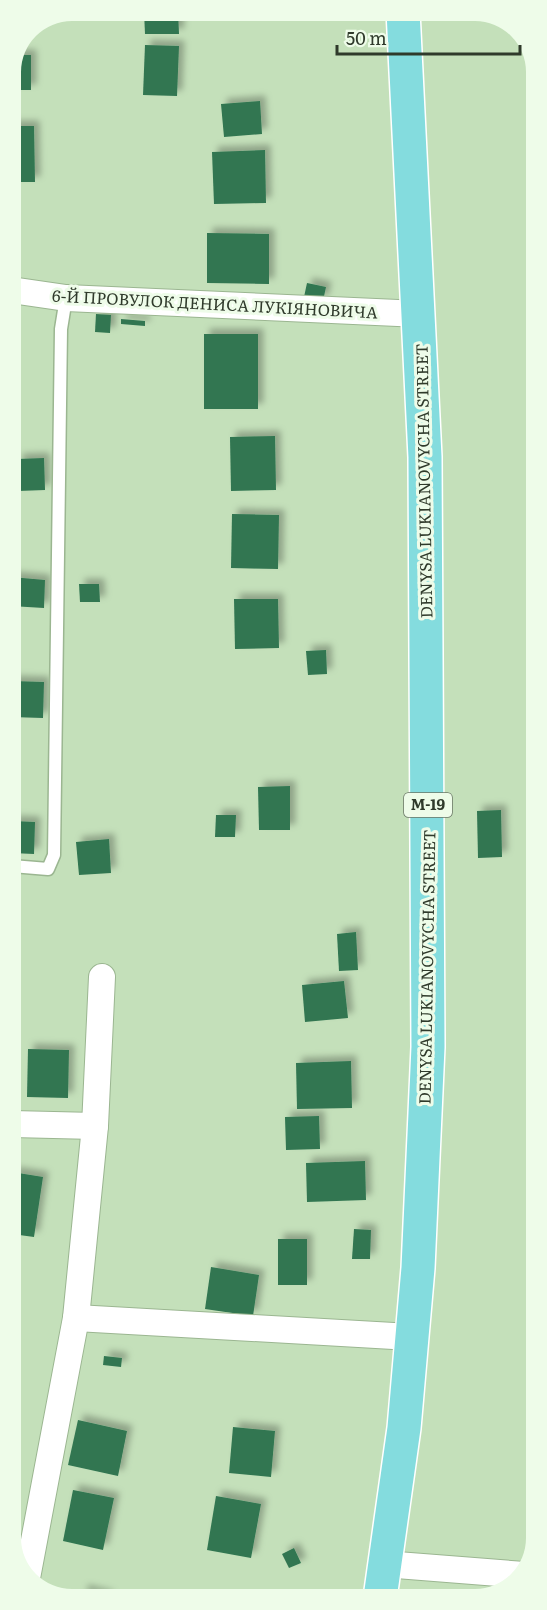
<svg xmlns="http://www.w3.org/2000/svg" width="547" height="1610" font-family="Literata,serif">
<defs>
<filter id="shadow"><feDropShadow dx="5.5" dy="-5.5" stdDeviation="3" flood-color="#0004"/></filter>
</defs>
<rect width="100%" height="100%" fill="#c4e0ba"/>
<g fill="#307651" filter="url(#shadow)">
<polygon points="144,11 178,11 179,34 145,34"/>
<polygon points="145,45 179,46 177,96 143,95"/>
<polygon points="16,55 31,55 31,90 11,90 11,68"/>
<polygon points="260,101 262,134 224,137 221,104"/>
<polygon points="11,126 34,126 35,182 11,182"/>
<polygon points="265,150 266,203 214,204 212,152"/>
<polygon points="207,233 269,234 269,284 207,283"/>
<polygon points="307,283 326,287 323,301 304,297"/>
<polygon points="96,314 111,315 110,333 95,332"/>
<polygon points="121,319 145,321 145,326 121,324"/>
<rect x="204" y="334" width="54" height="75"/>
<polygon points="275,436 276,490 231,491 230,437"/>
<polygon points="44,458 45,490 18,491 17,459"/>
<polygon points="232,514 279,515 278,569 231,568"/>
<polygon points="11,577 45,580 44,608 11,606"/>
<polygon points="79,584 99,584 100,602 80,602"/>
<polygon points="234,599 278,599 279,648 235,649"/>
<polygon points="326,650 327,674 308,675 306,651"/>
<polygon points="11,681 44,682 43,718 11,717"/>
<polygon points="290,786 290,830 259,830 258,787"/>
<polygon points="501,810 502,857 478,858 477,811"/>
<polygon points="216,815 236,815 235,837 215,837"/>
<polygon points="12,821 35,822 34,854 12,853"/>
<polygon points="109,839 111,873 79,875 76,842"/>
<polygon points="356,932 358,970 339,971 337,934"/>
<polygon points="344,981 348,1018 305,1022 302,985"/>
<polygon points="28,1049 69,1050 68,1098 27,1097"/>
<polygon points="351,1061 352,1108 297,1109 296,1063"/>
<polygon points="319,1116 320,1149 286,1150 285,1117"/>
<polygon points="365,1161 366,1200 307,1202 306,1163"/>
<polygon points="12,1172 43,1177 34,1237 12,1234"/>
<polygon points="354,1229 371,1230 370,1259 352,1259"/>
<rect x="278" y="1239" width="29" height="46"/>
<polygon points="211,1267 259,1275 253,1316 205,1309"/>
<polygon points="104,1356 122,1358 121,1367 103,1365"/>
<polygon points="78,1420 127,1431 118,1476 68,1465"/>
<polygon points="233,1427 275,1431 271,1477 229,1473"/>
<polygon points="73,1490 114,1498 103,1550 63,1541"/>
<polygon points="216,1496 261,1504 251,1558 207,1550"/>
<polygon points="294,1548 301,1563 289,1568 282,1554"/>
<polygon points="83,1590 108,1596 108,1599 81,1597"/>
</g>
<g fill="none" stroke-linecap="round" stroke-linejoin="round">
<defs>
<polyline id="service" points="12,866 48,869 54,855 61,329 66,298"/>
<g id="minor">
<polyline points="11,290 66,298 420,314"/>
<polyline points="12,1124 95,1126"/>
<polyline points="76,1318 411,1337"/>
<polyline points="384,1564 524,1575"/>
<polyline points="27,1578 76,1318 95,1126 102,977"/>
</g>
<polyline id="trunk" points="380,1598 404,1428 418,1268 428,1047 425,457 403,11"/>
</defs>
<use href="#service" stroke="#9bb691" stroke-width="15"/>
<use href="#minor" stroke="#9bb691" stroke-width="28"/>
<use href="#trunk" stroke="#fff" stroke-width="36"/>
<use href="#service" stroke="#fff" stroke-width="12"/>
<use href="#minor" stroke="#fff" stroke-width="26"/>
<use href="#trunk" stroke="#84dcde" stroke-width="33"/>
</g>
<g text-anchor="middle" stroke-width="6" stroke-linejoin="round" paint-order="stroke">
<rect fill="#eefce9" stroke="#687464" stroke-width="1.5" x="404" y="793" width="48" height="24" rx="4.5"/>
<g font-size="15" font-weight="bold" fill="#2f3a2b">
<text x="428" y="810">М-19</text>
</g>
<g font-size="16" fill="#2f3a2b" stroke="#eefce9">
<text transform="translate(215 304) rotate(3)" y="6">6-Й ПРОВУЛОК ДЕНИСА ЛУКІЯНОВИЧА</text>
<text transform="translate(424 481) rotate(-91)" y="6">DENYSA LUKIANOVYCHA STREET</text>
<text transform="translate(427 967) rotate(-89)" y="6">DENYSA LUKIANOVYCHA STREET</text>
</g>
</g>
<path d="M0 0H547V1610H0ZM72 21H475A51 51 0 0 1 526 72V1538A51 51 0 0 1 475 1589H72A51 51 0 0 1 21 1538V72A51 51 0 0 1 72 21Z" fill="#eefce9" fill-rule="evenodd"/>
<path d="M337 45v9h183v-9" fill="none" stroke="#2f3a2b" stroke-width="3"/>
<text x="346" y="45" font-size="18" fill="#2f3a2b" stroke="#eefce9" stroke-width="4.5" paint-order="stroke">50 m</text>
</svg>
